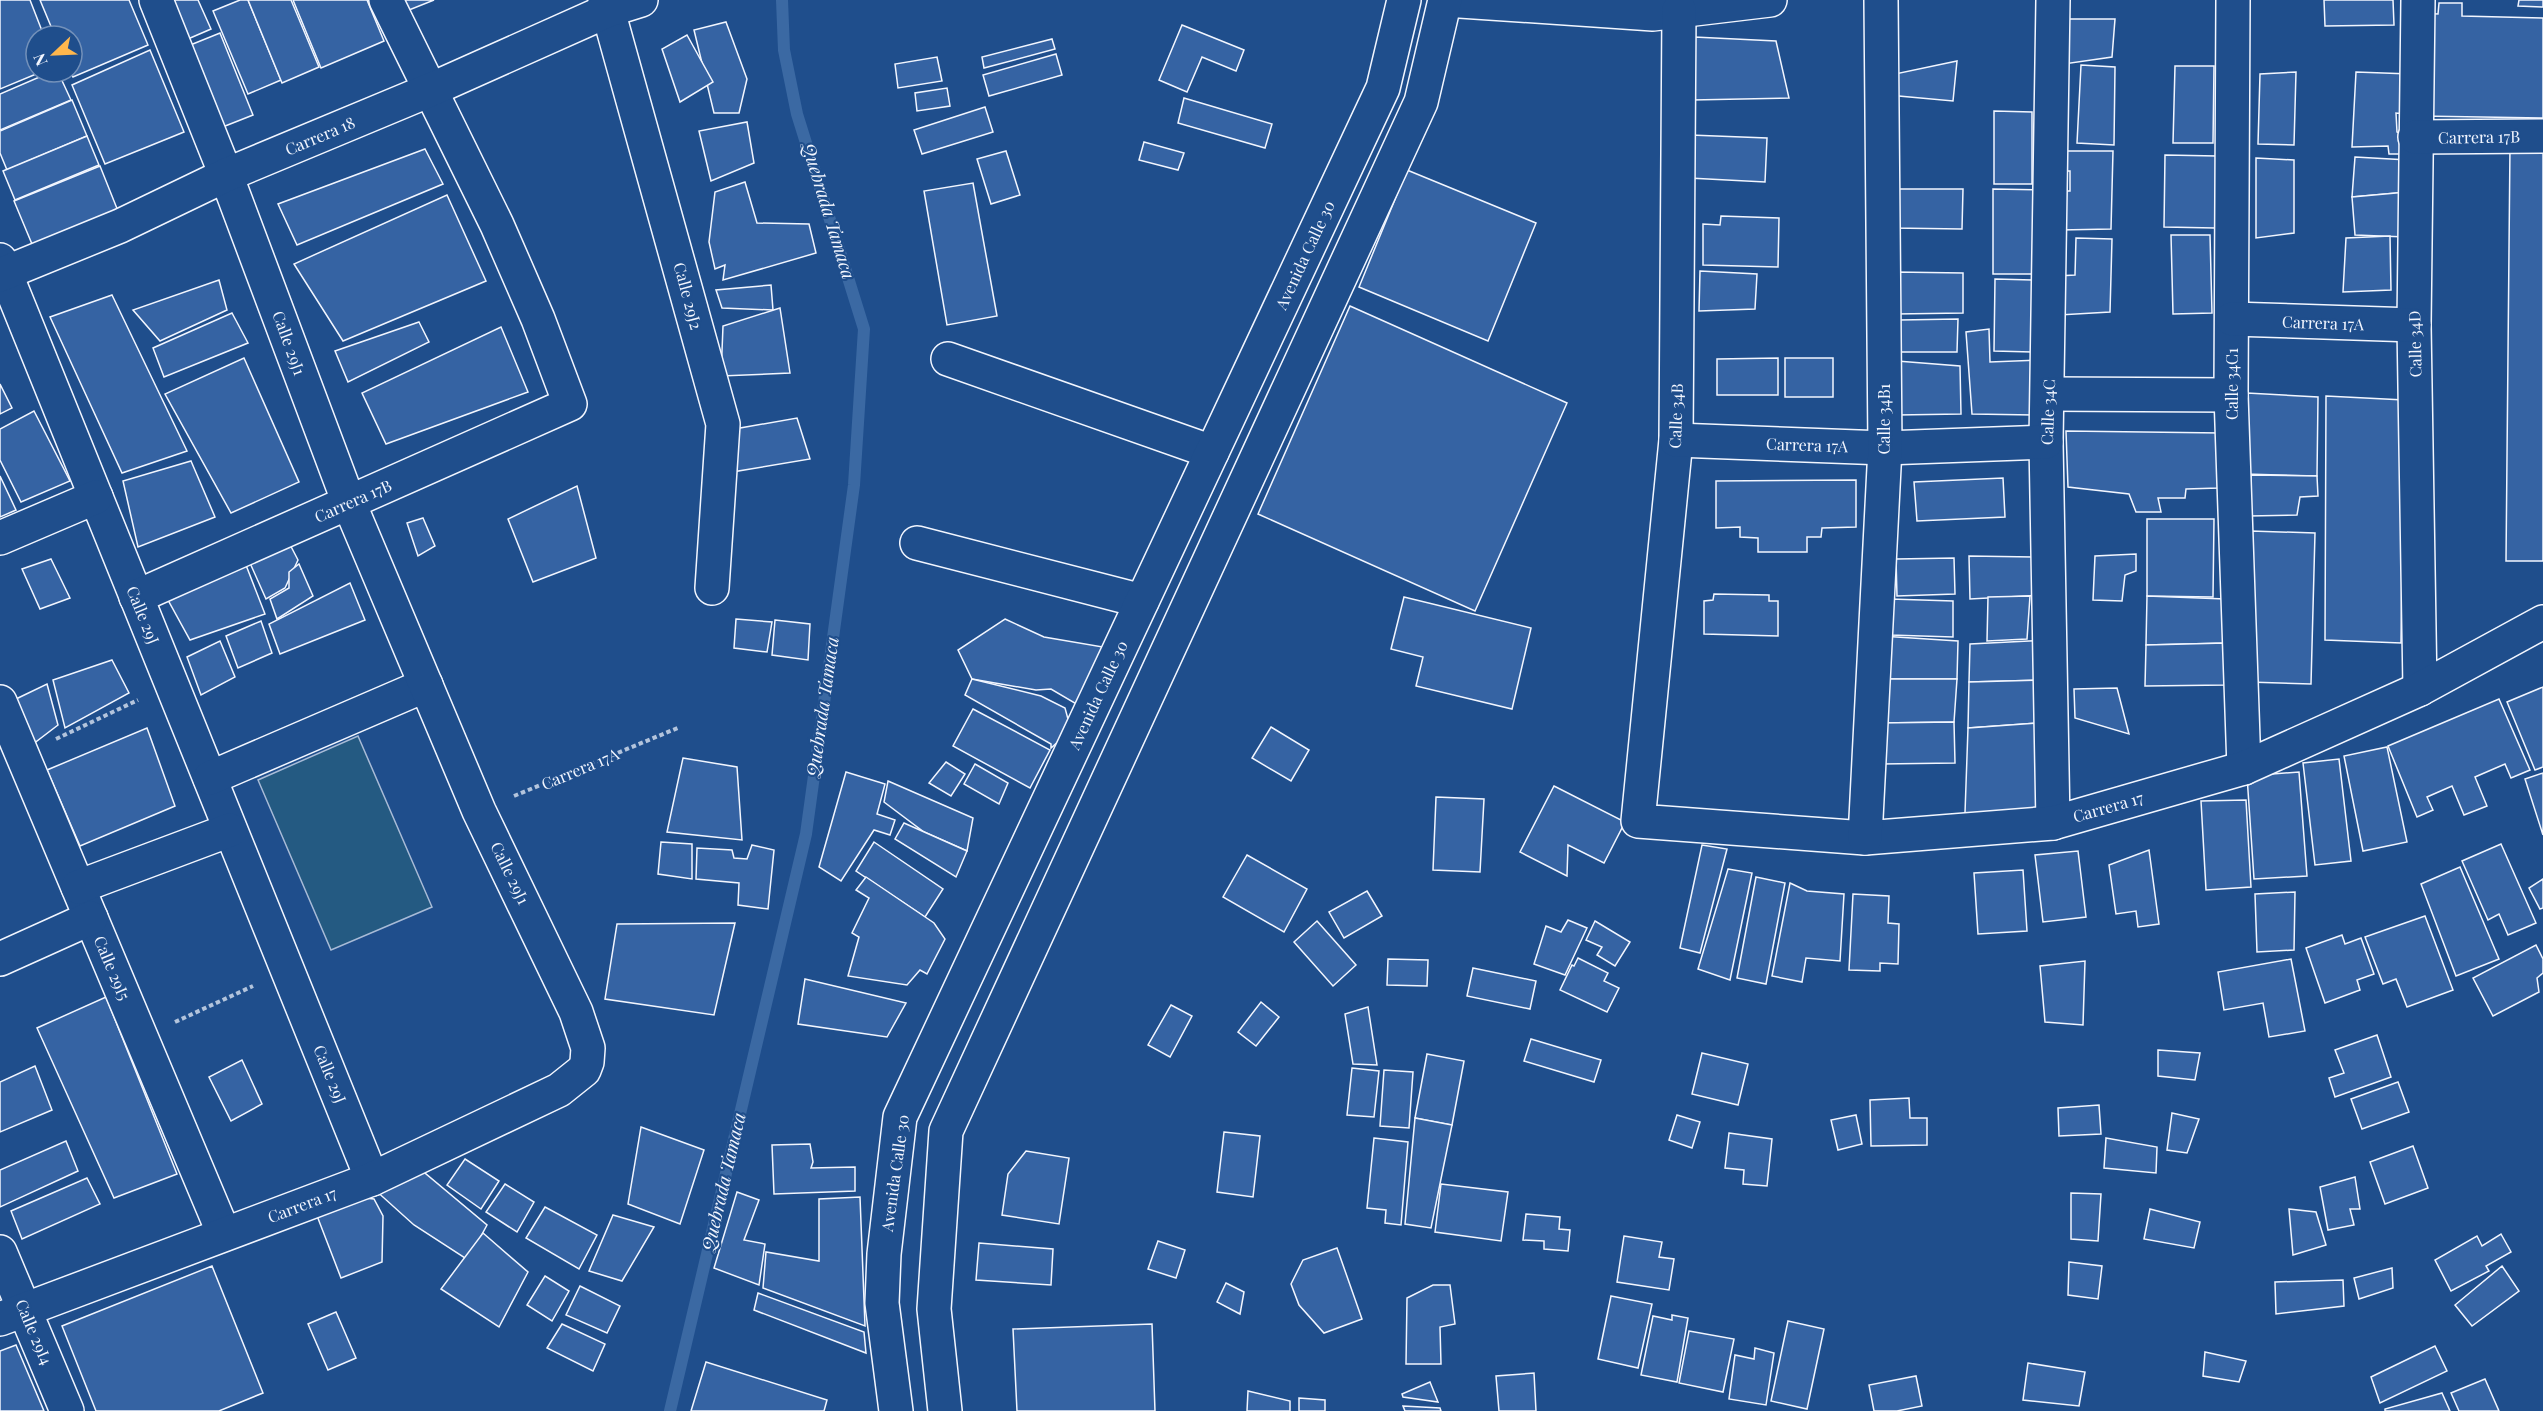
<svg xmlns="http://www.w3.org/2000/svg" width="2543" height="1411" font-family="'Playfair Display',serif">
<rect width="100%" height="100%" fill="#1f4e8c"/>
<polygon fill="#245a82" stroke="#a8bbd7" stroke-width="1.5" points="358,736 432,907 331,950 258,780"/>
<g fill="none" stroke-linecap="round" stroke-linejoin="round">
<polyline stroke="#3b69a3" stroke-width="12" points="670,1411 806,834 854,485 864,329 797,114 784,50 782,0"/>
</g>
<g fill="#3563a3" stroke="#f2f6ff" stroke-width="1.5">
<polygon points="0,0 30,0 44,36 36,36 36,72 41,72 0,89"/>
<polygon points="40,0 129,0 148,45 73,77 71,72 72,36 55,36"/>
<polygon points="162,0 198,0 211,29 181,42"/>
<polygon points="240,0 248,0 281,80 248,94 213,11"/>
<polygon points="248,0 291,0 319,67 282,83"/>
<polygon points="293,0 367,0 384,41 321,68"/>
<polygon points="394,0 434,0 399,14"/>
<polygon points="2324,0 2393,0 2394,25 2325,26"/>
<polygon points="2519,0 2543,0 2543,7 2518,6"/>
<polygon points="2439,3 2462,3 2462,16 2543,18 2543,118 2420,116 2419,13 2438,14"/>
<polygon points="2062,19 2115,19 2112,57 2064,64"/>
<polygon points="726,22 747,79 739,113 714,113 694,30"/>
<polygon points="1182,25 1244,50 1236,71 1202,57 1187,92 1159,80"/>
<polygon points="220,33 253,115 210,132 178,50"/>
<polygon points="687,35 713,82 680,102 662,49"/>
<polygon points="1694,37 1776,41 1789,98 1692,100"/>
<polygon points="1052,39 1055,49 984,68 982,57"/>
<polygon points="150,50 184,132 105,164 72,85"/>
<polygon points="1056,54 1062,75 989,96 983,75"/>
<polygon points="937,57 942,81 898,88 895,64"/>
<polygon points="1957,61 1953,101 1888,95 1890,75"/>
<polygon points="2081,65 2115,67 2114,145 2077,143"/>
<polygon points="2175,66 2214,66 2213,143 2173,143"/>
<polygon points="51,72 58,72 71,100 0,130 0,94"/>
<polygon points="2296,72 2294,145 2258,144 2260,74"/>
<polygon points="2356,72 2410,74 2406,114 2396,113 2397,132 2409,137 2407,154 2389,154 2388,146 2352,147"/>
<polygon points="947,88 950,106 917,111 915,93"/>
<polygon points="1184,98 1272,124 1265,148 1178,123"/>
<polygon points="72,100 87,136 7,170 0,153 0,131"/>
<polygon points="985,107 993,132 922,154 914,130"/>
<polygon points="1994,111 2032,112 2032,184 1994,184"/>
<polygon points="747,122 754,163 711,181 699,131"/>
<polygon points="1690,135 1767,138 1765,182 1689,178"/>
<polygon points="87,136 99,165 15,200 3,171"/>
<polygon points="1144,142 1184,153 1178,170 1139,160"/>
<polygon points="2510,146 2543,146 2543,561 2506,561"/>
<polygon points="425,149 443,184 297,245 278,204"/>
<polygon points="1006,151 1020,195 991,204 977,159"/>
<polygon points="2063,151 2113,151 2111,229 2060,230 2060,191 2070,191 2070,171 2061,171"/>
<polygon points="2165,155 2217,156 2215,228 2164,227"/>
<polygon points="2355,157 2408,160 2407,192 2352,197"/>
<polygon points="2256,158 2294,160 2294,233 2256,238"/>
<polygon points="100,166 122,221 37,256 14,201"/>
<polygon points="1407,170 1536,223 1488,341 1359,287"/>
<polygon points="745,182 757,223 809,224 816,253 723,280 725,265 715,269 709,242 715,192"/>
<polygon points="973,183 997,316 947,325 924,191"/>
<polygon points="1894,189 1963,189 1962,229 1892,228"/>
<polygon points="1993,189 2045,190 2045,274 1993,274"/>
<polygon points="2407,192 2406,237 2355,235 2352,197"/>
<polygon points="447,195 486,281 343,341 294,264"/>
<polygon points="1721,216 1779,218 1778,267 1703,265 1703,224 1720,225"/>
<polygon points="2171,235 2210,235 2212,313 2173,314"/>
<polygon points="2390,236 2391,290 2343,292 2346,238"/>
<polygon points="2076,238 2112,239 2110,312 2059,315 2057,276 2075,275"/>
<polygon points="1700,271 1757,274 1755,309 1699,311"/>
<polygon points="1895,272 1963,273 1963,313 1896,314"/>
<polygon points="1995,279 2032,280 2032,352 1994,351"/>
<polygon points="219,280 227,310 160,341 133,310"/>
<polygon points="771,285 773,310 722,308 716,290"/>
<polygon points="112,295 187,451 122,473 50,317"/>
<polygon points="1350,306 1567,403 1475,611 1258,514"/>
<polygon points="780,308 790,373 721,376 723,326"/>
<polygon points="232,313 248,343 164,377 153,348"/>
<polygon points="1958,319 1957,352 1899,352 1900,320"/>
<polygon points="419,322 429,342 348,382 335,351"/>
<polygon points="501,327 528,392 386,444 362,393"/>
<polygon points="1989,329 1990,362 2039,360 2037,415 1972,414 1966,332"/>
<polygon points="244,358 299,482 231,513 165,394"/>
<polygon points="1778,358 1778,395 1717,395 1717,359"/>
<rect x="1785" y="358" width="48" height="39"/>
<polygon points="1897,361 1960,366 1961,414 1897,415"/>
<polygon points="0,384 12,408 0,414"/>
<polygon points="2247,393 2318,397 2317,476 2245,474"/>
<polygon points="2326,396 2404,400 2401,643 2325,640"/>
<polygon points="34,411 70,481 21,502 0,460 0,429"/>
<polygon points="797,418 810,459 726,473 729,430"/>
<polygon points="2066,431 2221,433 2219,488 2186,489 2185,498 2158,498 2161,512 2136,512 2129,494 2068,487"/>
<polygon points="191,461 215,517 138,547 123,481"/>
<polygon points="2251,475 2317,476 2318,496 2300,497 2297,515 2249,516"/>
<polygon points="0,476 16,510 0,517"/>
<polygon points="2003,478 2005,517 1917,521 1914,482"/>
<polygon points="1856,480 1856,527 1822,528 1821,537 1807,537 1807,552 1758,552 1758,538 1740,537 1740,527 1716,528 1716,481"/>
<polygon points="577,486 596,558 533,582 508,519"/>
<polygon points="423,518 435,546 418,556 407,523"/>
<polygon points="2147,519 2214,519 2213,597 2147,596"/>
<polygon points="2251,531 2315,533 2311,684 2248,682"/>
<polygon points="285,535 298,560 285,588 266,599 250,563"/>
<polygon points="2136,554 2136,571 2125,575 2122,601 2093,600 2095,556"/>
<polygon points="1969,556 2043,557 2044,595 1970,599"/>
<polygon points="1954,558 1955,594 1897,596 1896,559"/>
<polygon points="51,559 70,598 40,609 22,569"/>
<polygon points="244,560 265,614 190,640 168,600"/>
<polygon points="299,564 313,596 277,619 270,599 289,588 289,572"/>
<polygon points="350,583 365,620 280,654 269,624"/>
<polygon points="1714,594 1769,595 1769,601 1778,601 1778,636 1704,634 1704,601 1713,600"/>
<polygon points="2030,596 2027,639 1987,641 1988,597"/>
<polygon points="2147,596 2225,599 2226,643 2146,645"/>
<polygon points="1404,597 1531,628 1512,709 1416,686 1423,657 1391,649"/>
<polygon points="1890,599 1953,601 1953,637 1890,635"/>
<polygon points="736,619 772,622 767,652 734,648"/>
<polygon points="1005,619 1044,637 1103,647 1078,705 1051,689 1036,690 972,679 958,650"/>
<polygon points="775,620 810,624 808,660 772,655"/>
<polygon points="261,621 272,653 238,668 226,636"/>
<polygon points="1881,636 1958,641 1957,679 1880,679"/>
<polygon points="2046,640 2042,680 1969,682 1970,644"/>
<polygon points="220,641 235,677 201,695 187,657"/>
<polygon points="2226,643 2226,685 2145,686 2146,645"/>
<polygon points="112,660 129,693 65,728 53,680"/>
<polygon points="972,679 1041,696 1065,708 1071,730 1051,748 1051,744 965,695"/>
<polygon points="1880,679 1957,679 1954,722 1878,723"/>
<polygon points="2042,680 2039,723 1968,728 1969,682"/>
<polygon points="47,684 58,725 33,744 16,699"/>
<polygon points="2543,687 2543,767 2535,770 2507,702"/>
<polygon points="2117,688 2129,734 2075,718 2074,689"/>
<polygon points="2499,699 2530,770 2511,778 2505,764 2475,777 2487,806 2464,815 2452,786 2427,797 2433,810 2417,817 2388,746"/>
<polygon points="973,709 1050,750 1030,788 953,746"/>
<polygon points="1954,722 1955,763 1881,764 1878,723"/>
<polygon points="2039,723 2045,814 1965,813 1968,728"/>
<polygon points="1271,727 1309,750 1291,781 1252,758"/>
<polygon points="147,728 175,806 80,846 47,770"/>
<polygon points="2387,747 2407,842 2363,851 2344,756"/>
<polygon points="683,758 737,767 742,840 667,832"/>
<polygon points="2339,759 2351,861 2315,865 2303,763"/>
<polygon points="946,762 965,774 951,796 929,783"/>
<polygon points="975,764 1008,783 999,804 964,784"/>
<polygon points="846,772 885,784 877,814 895,820 890,835 874,830 841,881 819,867"/>
<polygon points="2299,772 2307,876 2254,879 2247,776"/>
<polygon points="2543,773 2543,835 2525,779"/>
<polygon points="888,781 973,818 967,851 924,832 884,802"/>
<polygon points="1554,786 1625,822 1604,863 1568,845 1567,876 1520,852"/>
<polygon points="1436,797 1484,799 1480,872 1433,870"/>
<polygon points="2246,800 2251,887 2206,890 2201,801"/>
<polygon points="904,823 967,851 956,877 895,839"/>
<polygon points="661,842 692,844 692,879 658,874"/>
<polygon points="874,842 943,889 925,917 856,871"/>
<polygon points="2501,844 2536,923 2508,935 2499,914 2488,920 2462,861"/>
<polygon points="752,845 774,850 768,909 738,905 739,883 696,879 697,848 732,850 734,858 747,859"/>
<polygon points="1702,845 1727,849 1700,953 1680,948"/>
<polygon points="2149,850 2159,924 2138,927 2136,911 2116,914 2109,865"/>
<polygon points="2078,851 2086,917 2043,922 2035,855"/>
<polygon points="1247,855 1307,889 1284,932 1223,897"/>
<polygon points="2460,867 2499,959 2456,976 2421,884"/>
<polygon points="1728,869 1752,873 1730,980 1698,969"/>
<polygon points="2023,870 2027,931 1978,934 1974,873"/>
<polygon points="866,877 934,923 945,939 927,974 920,970 907,985 848,976 859,937 852,933 869,898 856,890"/>
<polygon points="1756,877 1785,883 1766,984 1737,978"/>
<polygon points="2543,879 2543,908 2540,909 2529,888"/>
<polygon points="1790,883 1807,891 1844,894 1840,961 1806,958 1802,982 1772,976"/>
<polygon points="1367,891 1382,916 1344,938 1329,912"/>
<polygon points="2295,892 2294,950 2257,952 2255,894"/>
<polygon points="1853,894 1889,896 1888,923 1899,924 1898,964 1880,963 1880,971 1849,970"/>
<polygon points="2425,916 2453,990 2407,1007 2396,979 2383,984 2365,937"/>
<polygon points="1568,920 1587,928 1565,975 1534,964 1546,926 1561,932"/>
<polygon points="1317,921 1356,965 1333,986 1294,942"/>
<polygon points="1595,921 1630,942 1615,966 1597,955 1602,947 1586,940"/>
<polygon points="735,923 714,1015 605,999 617,924"/>
<polygon points="2342,935 2345,944 2361,938 2374,974 2357,980 2360,990 2325,1003 2306,948"/>
<polygon points="2536,945 2543,959 2543,973 2537,978 2539,992 2493,1016 2473,978"/>
<polygon points="1578,958 1608,973 1604,981 1619,988 1607,1012 1560,990 1572,965 1574,966"/>
<polygon points="1388,959 1428,960 1427,986 1387,985"/>
<polygon points="2291,959 2305,1031 2269,1037 2263,1003 2224,1010 2218,972"/>
<polygon points="2085,961 2083,1025 2045,1022 2040,966"/>
<polygon points="1473,968 1536,981 1530,1009 1467,996"/>
<polygon points="805,979 906,1003 887,1037 798,1024"/>
<polygon points="106,997 177,1174 114,1198 37,1028"/>
<polygon points="1261,1002 1279,1017 1256,1046 1238,1032"/>
<polygon points="1171,1005 1192,1016 1170,1057 1148,1045"/>
<polygon points="1368,1007 1377,1065 1353,1064 1345,1014"/>
<polygon points="2377,1035 2391,1077 2335,1097 2329,1078 2344,1073 2335,1050"/>
<polygon points="1531,1039 1601,1060 1594,1082 1524,1061"/>
<polygon points="2158,1050 2200,1053 2195,1080 2158,1076"/>
<polygon points="1702,1053 1748,1064 1738,1105 1692,1094"/>
<polygon points="1427,1054 1464,1061 1452,1125 1415,1118"/>
<polygon points="242,1060 262,1104 231,1121 209,1077"/>
<polygon points="35,1066 52,1110 0,1132 0,1082"/>
<polygon points="1352,1068 1379,1071 1374,1117 1347,1115"/>
<polygon points="1384,1070 1413,1072 1409,1128 1380,1126"/>
<polygon points="2398,1082 2409,1112 2362,1129 2351,1099"/>
<polygon points="1909,1098 1910,1118 1927,1118 1927,1145 1871,1146 1870,1100"/>
<polygon points="2099,1105 2101,1134 2059,1136 2058,1108"/>
<polygon points="2172,1113 2199,1119 2187,1153 2167,1150"/>
<polygon points="1677,1115 1700,1122 1692,1148 1669,1140"/>
<polygon points="1856,1115 1862,1144 1838,1150 1831,1120"/>
<polygon points="1415,1118 1452,1125 1431,1228 1405,1224"/>
<polygon points="641,1127 704,1150 680,1224 628,1204"/>
<polygon points="1224,1132 1260,1136 1253,1197 1217,1192"/>
<polygon points="1729,1133 1772,1139 1767,1186 1743,1184 1744,1170 1725,1168"/>
<polygon points="1374,1138 1408,1142 1401,1225 1385,1223 1386,1210 1367,1208"/>
<polygon points="2106,1138 2157,1147 2156,1173 2104,1168"/>
<polygon points="66,1141 78,1171 0,1207 0,1170"/>
<polygon points="810,1144 813,1162 811,1168 855,1167 855,1191 774,1194 772,1145"/>
<polygon points="2413,1146 2428,1188 2385,1204 2370,1162"/>
<polygon points="1026,1151 1069,1158 1059,1224 1002,1215 1008,1174"/>
<polygon points="465,1159 499,1181 481,1209 447,1185"/>
<polygon points="422,1161 425,1173 487,1225 468,1260 414,1225 374,1189"/>
<polygon points="2355,1177 2360,1209 2350,1209 2354,1225 2328,1230 2320,1187"/>
<polygon points="87,1178 100,1204 22,1239 11,1211"/>
<polygon points="505,1184 534,1202 517,1232 486,1212"/>
<polygon points="1441,1184 1508,1192 1501,1241 1435,1232"/>
<polygon points="737,1192 759,1200 744,1240 765,1244 759,1285 714,1268"/>
<polygon points="2071,1193 2101,1194 2098,1241 2071,1239"/>
<polygon points="346,1196 374,1199 383,1216 382,1262 341,1278 314,1208"/>
<polygon points="860,1197 865,1326 763,1288 766,1252 819,1261 819,1199"/>
<polygon points="545,1207 597,1235 579,1269 526,1238"/>
<polygon points="2150,1209 2200,1222 2194,1248 2144,1239"/>
<polygon points="2289,1209 2316,1212 2326,1245 2293,1255"/>
<polygon points="1526,1214 1560,1217 1559,1229 1570,1230 1568,1251 1544,1249 1544,1241 1523,1240"/>
<polygon points="613,1215 654,1227 622,1281 589,1271"/>
<polygon points="483,1233 528,1272 499,1327 441,1289"/>
<polygon points="2501,1234 2511,1252 2486,1266 2489,1271 2451,1291 2435,1260 2477,1236 2482,1246"/>
<polygon points="1624,1236 1662,1242 1659,1257 1674,1259 1669,1290 1617,1282"/>
<polygon points="1158,1241 1185,1250 1176,1278 1148,1269"/>
<polygon points="979,1243 1053,1249 1051,1285 976,1280"/>
<polygon points="1337,1248 1362,1319 1324,1333 1299,1305 1291,1284 1303,1260"/>
<polygon points="2069,1262 2102,1266 2098,1299 2068,1295"/>
<polygon points="212,1266 263,1393 219,1411 96,1411 62,1326"/>
<polygon points="2502,1266 2519,1291 2472,1326 2455,1305"/>
<polygon points="2392,1268 2393,1288 2359,1299 2354,1278"/>
<polygon points="545,1276 569,1291 552,1321 527,1305"/>
<polygon points="2343,1280 2344,1306 2276,1314 2275,1282"/>
<polygon points="1226,1283 1244,1292 1240,1314 1217,1302"/>
<polygon points="1433,1285 1450,1285 1455,1324 1440,1327 1441,1364 1406,1364 1407,1298"/>
<polygon points="580,1286 620,1306 607,1333 566,1315"/>
<polygon points="758,1293 864,1332 866,1353 754,1310"/>
<polygon points="1611,1296 1652,1304 1638,1368 1598,1359"/>
<polygon points="336,1312 356,1358 328,1370 308,1324"/>
<polygon points="1672,1315 1688,1318 1677,1382 1641,1375 1653,1316 1672,1320"/>
<polygon points="1788,1321 1824,1329 1807,1409 1771,1401"/>
<polygon points="562,1324 605,1344 593,1371 547,1348"/>
<polygon points="1152,1324 1155,1411 1017,1411 1013,1329"/>
<polygon points="1689,1331 1734,1339 1723,1392 1679,1383"/>
<polygon points="16,1345 44,1411 0,1411 0,1351"/>
<polygon points="2435,1346 2447,1371 2380,1403 2371,1377"/>
<polygon points="1755,1348 1774,1353 1766,1405 1729,1399 1735,1355 1754,1359"/>
<polygon points="2205,1352 2246,1361 2239,1382 2203,1376"/>
<polygon points="706,1362 827,1400 824,1411 691,1411"/>
<polygon points="2028,1363 2085,1372 2079,1406 2023,1400"/>
<polygon points="1534,1373 1536,1411 1499,1411 1496,1376"/>
<polygon points="1916,1376 1922,1406 1897,1411 1874,1411 1869,1385"/>
<polygon points="2485,1379 2499,1411 2459,1411 2451,1393"/>
<polygon points="1430,1382 1438,1402 1403,1397 1402,1394"/>
<polygon points="1248,1391 1290,1401 1290,1411 1247,1411"/>
<polygon points="2442,1393 2450,1411 2385,1411 2385,1409"/>
<polygon points="1299,1398 1325,1400 1325,1411 1299,1411"/>
<polygon points="1403,1406 1440,1408 1441,1411 1405,1411"/>
</g>
<g fill="none" stroke-linecap="round" stroke-linejoin="round">
<defs>
<g id="minor">
<polyline points="605,0 723,424 712,588"/>
<polyline points="1445,0 1653,14 1770,0"/>
<polyline points="2053,0 2046,442 2053,823"/>
<polyline points="2233,0 2231,395 2244,768"/>
<polyline points="2418,0 2414,325 2420,689"/>
<polyline points="1679,10 1676,440 1638,821 1865,838 2053,823 2244,768 2420,689 2543,622"/>
<polyline points="2415,137 2543,136"/>
<polyline points="0,260 372,1179"/>
<polyline points="2232,319 2414,325"/>
<polyline points="948,359 1212,452"/>
<polyline points="2049,394 2231,395"/>
<polyline points="1676,440 1885,448 2046,442"/>
<polyline points="0,538 96,497"/>
<polyline points="917,543 1142,601"/>
<polyline points="136,597 570,404 538,319 497,225 386,0"/>
<polyline points="0,702 224,1234"/>
<polyline points="210,778 426,685"/>
<polyline points="1865,838 1885,448 1881,0"/>
<polyline points="78,887 230,830"/>
<polyline points="0,959 91,918"/>
<polyline points="0,1252 67,1411"/>
<polyline points="0,1319 372,1179 559,1090 584,1070 587,1062 588,1048 576,1012 479,811 349,503 226,175 156,0"/>
</g>
<g id="major">
<polyline points="0,275 120,226 226,175 430,90 609,10 641,0"/>
<polyline points="896,1411 882,1303 884,1254 900,1117 1383,88 1404,0"/>
<polyline points="945,1411 934,1309 946,1131 1421,102 1445,0"/>
</g>
</defs>
<use href="#minor" stroke="#f2f6ff" stroke-width="36"/>
<use href="#major" stroke="#f2f6ff" stroke-width="36"/>
<g stroke="#b3c4dc" stroke-width="4" stroke-dasharray="4.5 3" stroke-linecap="butt">
<polyline points="56,739 138,700"/>
<polyline points="514,796 680,727"/>
<polyline points="175,1022 253,986"/>
</g>
<use href="#minor" stroke="#1f4e8c" stroke-width="33"/>
<use href="#major" stroke="#1f4e8c" stroke-width="33"/>
</g>
<g text-anchor="middle" stroke-width="4.5" stroke-linejoin="round" paint-order="stroke">
<g font-size="16" fill="#f2f6ff" stroke="#1f4e8c">
<text transform="translate(320 136) rotate(-23)" y="6">Carrera 18</text>
<text transform="translate(2479 137) rotate(-1)" y="6">Carrera 17B</text>
<text transform="translate(1305 255) rotate(-65)" y="6">Avenida Calle 30</text>
<text transform="translate(688 296) rotate(75)" y="6">Calle 29J2</text>
<text transform="translate(2323 323) rotate(2)" y="6">Carrera 17A</text>
<text transform="translate(289 343) rotate(70)" y="6">Calle 29J1</text>
<text transform="translate(2415 344) rotate(-91)" y="6">Calle 34D</text>
<text transform="translate(2232 384) rotate(-90)" y="6">Calle 34C1</text>
<text transform="translate(2048 412) rotate(-88)" y="6">Calle 34C</text>
<text transform="translate(1676 416) rotate(-88)" y="6">Calle 34B</text>
<text transform="translate(1884 419) rotate(-90)" y="6">Calle 34B1</text>
<text transform="translate(1807 445) rotate(2)" y="6">Carrera 17A</text>
<text transform="translate(353 501) rotate(-24)" y="6">Carrera 17B</text>
<text transform="translate(143 615) rotate(68)" y="6">Calle 29J</text>
<text transform="translate(1098 695) rotate(-65)" y="6">Avenida Calle 30</text>
<text transform="translate(580 769) rotate(-23)" y="6">Carrera 17A</text>
<text transform="translate(2108 807) rotate(-16)" y="6">Carrera 17</text>
<text transform="translate(510 873) rotate(64)" y="6">Calle 29J1</text>
<text transform="translate(112 968) rotate(67)" y="6">Calle 29I5</text>
<text transform="translate(330 1074) rotate(68)" y="6">Calle 29J</text>
<text transform="translate(895 1173) rotate(-82)" y="6">Avenida Calle 30</text>
<text transform="translate(302 1205) rotate(-21)" y="6">Carrera 17</text>
<text transform="translate(34 1332) rotate(67)" y="6">Calle 29I4</text>
</g>
<g font-size="18" font-style="italic" fill="#f2f6ff" stroke="#1f4e8c">
<text transform="translate(828 211) rotate(73)" y="6">Quebrada Tamaca</text>
<text transform="translate(823 707) rotate(-82)" y="6">Quebrada Tamaca</text>
<text transform="translate(724 1182) rotate(-77)" y="6">Quebrada Tamaca</text>
</g>
</g>
<g transform="translate(54 54) rotate(247)"><circle r="28" fill="#1f4e8c" stroke="#7391ba" stroke-width="1.5"/>
<path d="M0-4.5L10 22L0 15L-10 22Z" fill="#ffb74d"/>
<text y="-9" font-size="16" font-weight="bold" text-anchor="middle" fill="#f2f6ff">N</text>
</g>
</svg>
